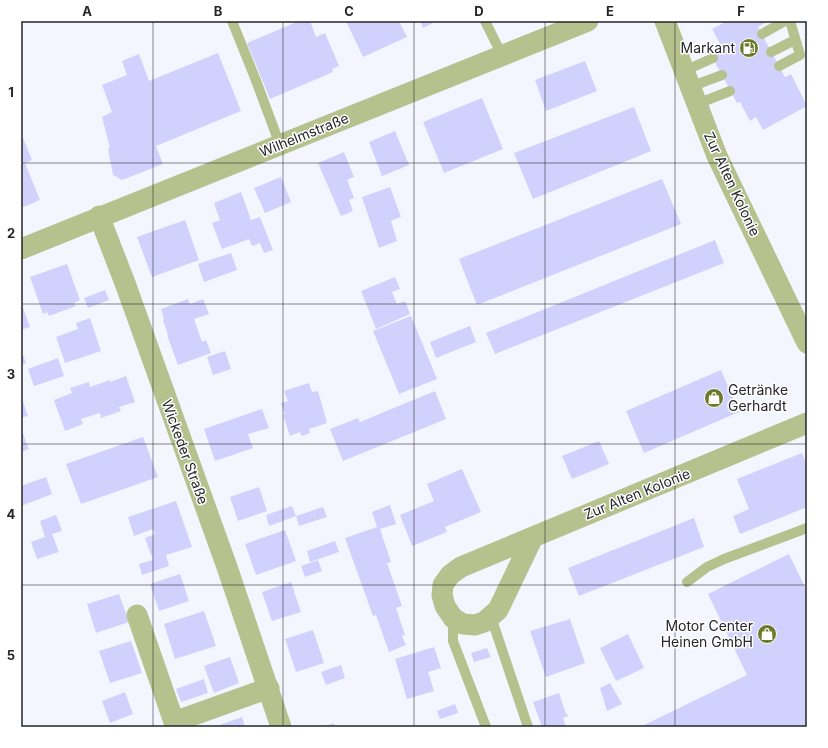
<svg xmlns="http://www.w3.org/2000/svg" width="828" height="748" font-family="Inter,sans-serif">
<rect width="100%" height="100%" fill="#f4f6ff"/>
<g fill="#d1d1fe">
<polygon points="299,21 310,21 316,37 325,33 339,66 332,69 333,72 270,99 247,43"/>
<polygon points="346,21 399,21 407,37 363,57"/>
<polygon points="420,21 437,21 423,28"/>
<polygon points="727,21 769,21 758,27 785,77 791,74 807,106 763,130 756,117 750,121 740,102 737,103 710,53 721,46 712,29"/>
<polygon points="218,53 241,111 156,146 163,164 122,180 113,175 108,149 110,148 102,117 112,112 102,85 127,75 122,61 139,54 149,81"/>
<polygon points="585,61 597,91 546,111 535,80"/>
<polygon points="482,98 503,149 444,173 423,122"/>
<polygon points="634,107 651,151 533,199 514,153"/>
<polygon points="395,131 409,165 382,176 369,142"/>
<polygon points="23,138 32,160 25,163 40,200 21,208 21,139"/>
<polygon points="344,152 354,177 347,180 354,198 349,200 353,211 341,216 318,163"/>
<polygon points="281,177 291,202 265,213 254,188"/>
<polygon points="662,179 681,224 477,305 459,259"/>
<polygon points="390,187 401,217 391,221 397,241 379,248 362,197"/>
<polygon points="241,192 251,220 260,217 273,250 264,253 260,243 252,246 249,239 222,249 212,223 220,220 214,203"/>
<polygon points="185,220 199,260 152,277 137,237"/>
<polygon points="715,240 724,263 495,354 486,333"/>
<polygon points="231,253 237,270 204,282 198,264"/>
<polygon points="67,264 80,300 74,303 76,306 49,316 47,312 43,314 30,277"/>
<polygon points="395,277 400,289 392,292 397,304 405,301 410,314 376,329 361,291"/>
<polygon points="105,290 109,300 88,308 84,298"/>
<polygon points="188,299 190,304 203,299 209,314 194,319 202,342 206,340 211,353 178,365 167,335 168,335 163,320 164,319 161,309"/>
<polygon points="22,305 30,327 21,330 21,306"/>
<polygon points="411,316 437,379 399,394 373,331"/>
<polygon points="90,318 101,351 65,363 56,337 78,329 76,323"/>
<polygon points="470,326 476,342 436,358 430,342"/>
<polygon points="225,351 231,369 213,375 207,357"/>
<polygon points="21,355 23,355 26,363 21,365"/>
<polygon points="58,358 64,376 34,386 28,369"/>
<polygon points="721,370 739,412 644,453 626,411"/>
<polygon points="126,376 135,402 119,407 121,411 101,418 100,413 81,419 83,424 65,431 54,400 72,393 70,388 89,382 90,387 110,380 110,382"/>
<polygon points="309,383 312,392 318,391 327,423 309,429 310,433 302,436 300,432 290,436 283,415 285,415 281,403 288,401 284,391"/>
<polygon points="435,391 446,419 343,461 330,429 358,418 360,422"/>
<polygon points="21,396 28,416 21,418"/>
<polygon points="262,409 269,428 248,434 253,448 215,461 204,429"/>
<polygon points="22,431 29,449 21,452 21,432"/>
<polygon points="143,437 158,477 81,504 66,464"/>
<polygon points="599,441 609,464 572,479 562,456"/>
<polygon points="802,453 807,466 807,507 740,534 733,516 749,509 737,479"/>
<polygon points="462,469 481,512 445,527 447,532 412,546 400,515 434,501 427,484"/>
<polygon points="46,477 52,494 21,506 21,486"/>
<polygon points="259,487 267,511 238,521 230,497"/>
<polygon points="176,501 192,547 166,555 169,566 142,575 139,564 153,560 145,538 155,534 153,529 134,536 128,517"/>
<polygon points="390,505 396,524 380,529 391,562 387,563 402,606 396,608 405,635 402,636 406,645 389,652 376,615 373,616 345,538 377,527 372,512"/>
<polygon points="292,506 296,516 269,526 266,515"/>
<polygon points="323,507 327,517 299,526 296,516"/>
<polygon points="56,515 62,531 52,534 59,552 37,559 31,542 45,537 40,521"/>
<polygon points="694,518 704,547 579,596 568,568"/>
<polygon points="285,530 296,561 256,575 245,544"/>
<polygon points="335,541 339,552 310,562 307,551"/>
<polygon points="789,554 807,591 807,727 640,727 747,675 708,594"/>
<polygon points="318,560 322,571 305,577 301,566"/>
<polygon points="180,574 189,601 159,611 150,584"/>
<polygon points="291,582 301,612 272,621 262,592"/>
<polygon points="119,594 129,622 96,633 87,604"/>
<polygon points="204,611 216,646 175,659 164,624"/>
<polygon points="570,619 585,663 546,677 530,631"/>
<polygon points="313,630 324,663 296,672 285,639"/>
<polygon points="628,634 644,668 616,681 600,648"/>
<polygon points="131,641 142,673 110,683 99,651"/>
<polygon points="434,647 441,668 428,672 434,691 407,699 395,659"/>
<polygon points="487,648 491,657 474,662 471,653"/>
<polygon points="230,657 239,683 214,693 204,666"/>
<polygon points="341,665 345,678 326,685 321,672"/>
<polygon points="204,679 208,693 181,702 176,689"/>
<polygon points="610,683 622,704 607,711 600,688"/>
<polygon points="125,692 133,714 110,723 102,701"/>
<polygon points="559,693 566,714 567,714 568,716 563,718 566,727 542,727 533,702"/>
<polygon points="455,704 458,713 440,719 437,711"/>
<polygon points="242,717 245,727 214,727"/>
<polygon points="334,723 335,727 322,727"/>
</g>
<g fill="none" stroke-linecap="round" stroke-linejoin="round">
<g stroke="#b5c28d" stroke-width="10">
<polyline points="232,21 255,78 280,145"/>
<polyline points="485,21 502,55"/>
<polyline points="762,34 785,21"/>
<polyline points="771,52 795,40"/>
<polyline points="779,66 800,55 790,21"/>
<polyline points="684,71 713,58"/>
<polyline points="690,87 722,75"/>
<polyline points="697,104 730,91"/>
<polyline points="687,582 707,567 724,559 807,528"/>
<polyline points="491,617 528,727"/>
<polyline points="453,618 453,641 486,727"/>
</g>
<g stroke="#b5c28d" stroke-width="21">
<polyline points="665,21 717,156 807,343"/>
<polyline points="99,216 125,283 227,567 281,727"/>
<polyline points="21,249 588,21"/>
<polyline points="533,537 498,610 484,622 475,625 463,624 453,618 445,606 442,595 443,585 450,575 461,567 533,537 807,423"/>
<polyline points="137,615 174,722 269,688"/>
</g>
</g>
<path fill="none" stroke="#25252a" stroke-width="1" stroke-opacity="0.55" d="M 153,21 L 153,727M 283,21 L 283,727M 414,21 L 414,727M 545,21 L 545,727M 675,21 L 675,727M 21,163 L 807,163M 21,304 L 807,304M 21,444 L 807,444M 21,585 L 807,585"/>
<defs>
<symbol id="fuel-disc" viewBox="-11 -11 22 22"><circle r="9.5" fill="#6c7b29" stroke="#fff"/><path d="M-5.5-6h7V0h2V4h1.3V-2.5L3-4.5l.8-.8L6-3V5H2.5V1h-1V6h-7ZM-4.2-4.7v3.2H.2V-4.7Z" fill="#fff"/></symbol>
<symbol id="shop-disc" viewBox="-11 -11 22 22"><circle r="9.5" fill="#6c7b29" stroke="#fff"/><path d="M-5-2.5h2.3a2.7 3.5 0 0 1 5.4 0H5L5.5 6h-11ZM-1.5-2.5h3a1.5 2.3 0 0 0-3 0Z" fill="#fff"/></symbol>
</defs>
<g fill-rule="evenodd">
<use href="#fuel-disc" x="738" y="37" width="22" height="22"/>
<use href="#shop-disc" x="703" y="387" width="22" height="22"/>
<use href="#shop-disc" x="756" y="623" width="22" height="22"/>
</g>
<g text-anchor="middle" stroke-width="3" stroke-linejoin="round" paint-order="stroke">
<g font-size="14" fill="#25252a" stroke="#fff" text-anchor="end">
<text x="735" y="53">Markant</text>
<text x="728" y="395" text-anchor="start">Getränke<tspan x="728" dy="16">Gerhardt</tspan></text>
<text x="753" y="631">Motor Center<tspan x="753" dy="16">Heinen GmbH</tspan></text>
</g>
<g font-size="14" fill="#25252a" stroke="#fff">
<text transform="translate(304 135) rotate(-22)" y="5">Wilhelmstraße</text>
<text transform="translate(732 184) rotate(65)" y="5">Zur Alten Kolonie</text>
<text transform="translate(185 452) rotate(70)" y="5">Wickeder Straße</text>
<text transform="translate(637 494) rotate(-22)" y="5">Zur Alten Kolonie</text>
</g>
</g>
<rect width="828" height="748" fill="none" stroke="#ffffff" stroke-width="44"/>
<rect x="22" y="22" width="784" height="704" fill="none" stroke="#25252a" stroke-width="1.5"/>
<g font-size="13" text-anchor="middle" font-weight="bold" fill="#25252a">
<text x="87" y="16">A</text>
<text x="218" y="16">B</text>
<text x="349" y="16">C</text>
<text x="479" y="16">D</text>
<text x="610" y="16">E</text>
<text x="741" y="16">F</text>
<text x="11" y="97">1</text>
<text x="11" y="238">2</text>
<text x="11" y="379">3</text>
<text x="11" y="519">4</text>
<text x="11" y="660">5</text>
</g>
</svg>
